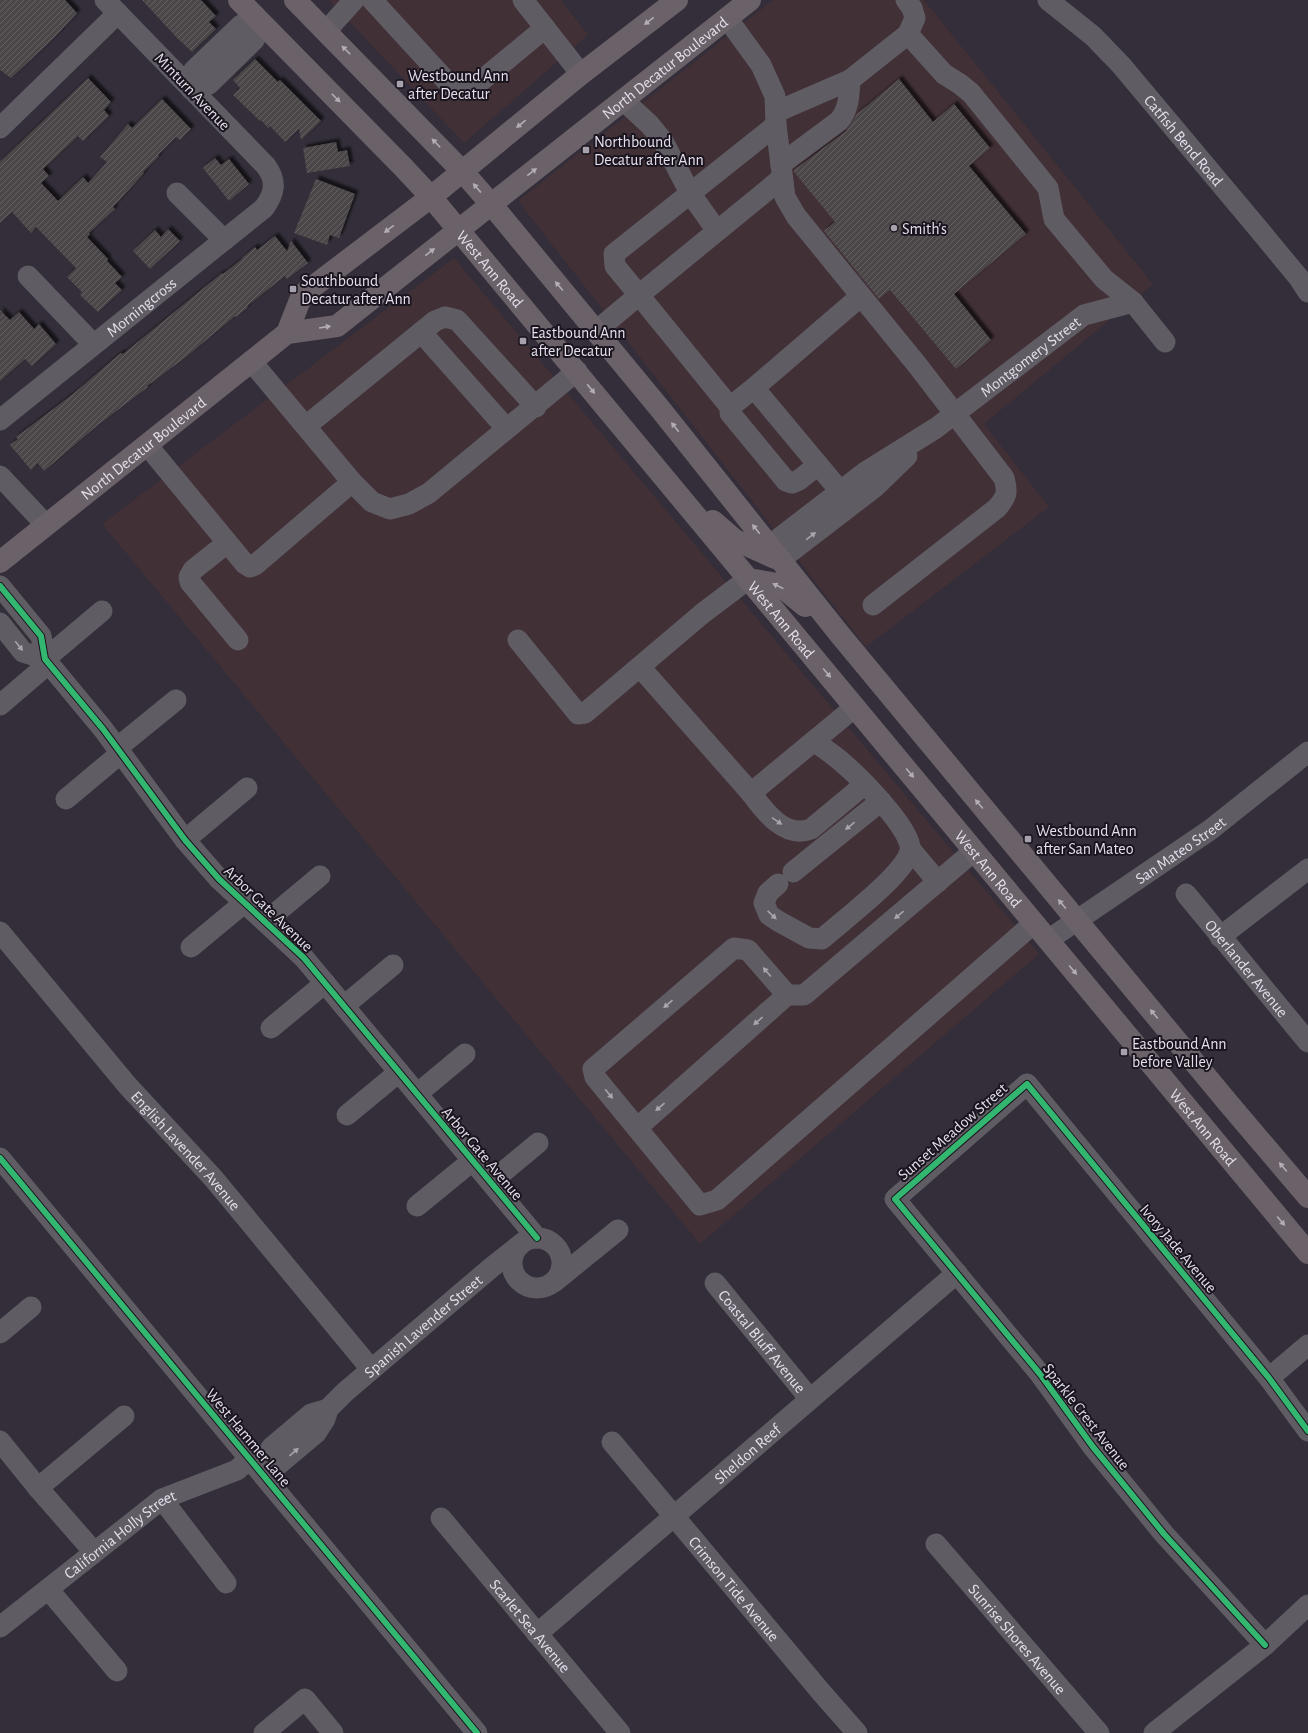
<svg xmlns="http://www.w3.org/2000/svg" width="1308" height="1733" font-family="'Alegreya Sans',sans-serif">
<defs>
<pattern id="building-hatch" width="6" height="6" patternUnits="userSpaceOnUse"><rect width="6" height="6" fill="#4b4648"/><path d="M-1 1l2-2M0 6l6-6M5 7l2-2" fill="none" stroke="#656063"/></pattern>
<filter id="shadow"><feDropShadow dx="3.5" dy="-3.5" stdDeviation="1" flood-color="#0009"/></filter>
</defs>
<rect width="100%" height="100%" fill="#332e39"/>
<g fill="#413036">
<polygon points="329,0 561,0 588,35 464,143"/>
<polygon points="773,0 924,0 1153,284 984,424 1049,507 866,647 518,201"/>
<polygon points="454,258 1039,954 700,1244 102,524"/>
</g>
<g fill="url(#building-hatch)" filter="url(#shadow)">
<polygon points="0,0 65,0 77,13 54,38 11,78 0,70"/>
<polygon points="142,0 201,0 216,16 209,22 216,29 192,52 177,38"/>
<polygon points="255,59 278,82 280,80 321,121 301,140 299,129 285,142 270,126 268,128 261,120 260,121 233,95 240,88 233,80"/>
<polygon points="88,78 111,102 104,110 109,116 83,141 78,136 43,169 49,176 41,183 58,201 83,177 88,183 107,162 100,157 128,124 132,128 162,99 191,129 180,140 176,137 158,155 159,156 143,172 144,173 113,207 115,209 89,233 90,234 87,237 108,259 107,261 122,277 115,283 122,290 98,312 80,295 82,292 67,277 76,268 36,227 31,233 12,212 0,223 0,162"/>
<polygon points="899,79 933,122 954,104 990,148 969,166 1026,234 954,294 991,340 956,369 890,290 879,299 824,231 835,222 794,172 794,170 846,131 857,114"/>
<polygon points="336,142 338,152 347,150 350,166 307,173 303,148"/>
<polygon points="215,158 221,165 229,159 249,184 229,201 203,168"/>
<polygon points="316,179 355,194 339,238 330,235 327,245 294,233"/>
<polygon points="168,229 180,241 150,269 133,251 155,230 161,237"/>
<polygon points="275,236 287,251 291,241 308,263 287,279 285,276 247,306 248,307 236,317 235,316 186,357 147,386 148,387 98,425 44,471 38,463 31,470 10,445 18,439 16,437 73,394 109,363 121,353 123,354 222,273 223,274 242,259 242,258 255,247 257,250"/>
<polygon points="0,310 10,320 19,312 34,329 39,324 56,344 32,366 25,359 0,381"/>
</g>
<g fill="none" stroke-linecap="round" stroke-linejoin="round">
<g stroke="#605c64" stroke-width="21">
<polyline points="372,0 450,85 460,90 470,90 545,28"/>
<polyline points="523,0 581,74"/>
<polyline points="906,0 912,8 915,18 908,34 944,74 960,84 971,93 1048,188 1054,219 1104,279 1133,302 1165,342"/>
<path id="s1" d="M 1048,0 L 1093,36 L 1121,65 L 1256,226 L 1299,278 L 1308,292"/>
<path d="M 727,18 L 761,65 L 775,96 L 776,125 L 785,197 L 796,216 L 918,366 L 1004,478 C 1008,493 1007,496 997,508 L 873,605"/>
<polygon points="254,21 260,22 260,28 254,40 209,84 197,89 191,89 191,76 194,70 241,25"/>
<polyline points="326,31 354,0"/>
<polyline points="623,100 650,125 663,141 690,193 717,231"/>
<polyline points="776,112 850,80 908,34"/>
<polyline points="0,128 118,13"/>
<path d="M 781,164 L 839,121 C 849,109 849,96 850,80"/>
<polyline points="782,178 639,295 730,407 730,413 786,481 792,483 799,480 818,465"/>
<polyline points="177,193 224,240"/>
<polyline points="28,276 93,344"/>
<polyline points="596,331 639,295 615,266 614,254 776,125"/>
<polyline points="421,332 506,428"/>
<polyline points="251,361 352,482 372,502 390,509 409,504 429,493 577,371"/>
<polyline points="754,388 861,296"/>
<polyline points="730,407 754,388 840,491"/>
<path id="s2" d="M 0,420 L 264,208 C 275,193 277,181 266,166 L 105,0"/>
<polyline points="306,426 435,321 445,317 457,320 536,407"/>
<polyline points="147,445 245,564 250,567 255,565 352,482"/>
<polyline points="0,476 46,525"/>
<polyline points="227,543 193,570 189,577 190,582 238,640"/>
<path id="s3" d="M 769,546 L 864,473 L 936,428 L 1084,315 L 1133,302"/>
<polyline points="780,560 875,487 907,456"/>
<polyline points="0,586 41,636 45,659 103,729 185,840 219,879 304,958 537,1238"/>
<polyline points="0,623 23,652 45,659"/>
<polyline points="518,640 578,714 585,713 703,613 748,579"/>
<polyline points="45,659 102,611"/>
<polyline points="640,667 751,793 855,707"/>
<polyline points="0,705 48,664"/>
<polyline points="117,748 176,700"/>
<path d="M 751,793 C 765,812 785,839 811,829 L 865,784"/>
<polyline points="66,799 121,753"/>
<polyline points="185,840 247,788"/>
<polyline points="911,850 938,882"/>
<polyline points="974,851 804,995 787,995 748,950 734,948 593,1069 595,1077 700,1205 717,1200 1034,923"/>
<polyline points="793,872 881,801"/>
<path d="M 778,884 L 768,893 L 764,903 L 769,915 L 778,921 L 809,938 L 822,939 C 842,921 904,875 910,851 C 915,832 858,776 843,763 C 834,755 823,748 814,741"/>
<path id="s4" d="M 1186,894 L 1308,1042"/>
<polyline points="265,922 320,876"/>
<path id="s5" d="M 0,932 L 127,1085 L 214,1179 L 371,1369"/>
<polyline points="1220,937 1308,869"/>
<path id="s6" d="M 1048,940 L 1210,830 L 1308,752"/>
<polyline points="191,947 244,903"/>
<polyline points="344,1006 393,965"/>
<polyline points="271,1028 325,983"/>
<polyline points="417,1094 465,1054"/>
<polyline points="347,1115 399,1072"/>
<polyline points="637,1128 787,995"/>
<polyline points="0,1158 477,1733"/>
<polyline points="491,1182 538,1143"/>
<polyline points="417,1206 472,1161"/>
<circle cx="537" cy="1263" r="25"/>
<polyline points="554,1282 618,1230"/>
<path id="s7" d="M 715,1283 L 810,1399"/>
<polyline points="0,1333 31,1307"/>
<polyline points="1269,1378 1308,1345"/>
<path id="s8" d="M 328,1409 L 311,1414 L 272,1447 L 264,1458 L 260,1470 L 273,1468 L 278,1465 L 316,1433 L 325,1419 L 328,1409 L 345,1392 L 492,1267 L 520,1245"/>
<polyline points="0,1441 38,1488 94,1552"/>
<path id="s9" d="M 612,1442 L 821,1692 L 857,1733"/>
<polyline points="38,1488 124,1416"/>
<polyline points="162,1499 226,1583"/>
<path id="s10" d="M 441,1518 L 620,1733"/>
<path id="s11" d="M 936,1544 L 1099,1733"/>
<polyline points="48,1589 117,1671"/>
<path id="s12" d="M 0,1627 L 162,1499 L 237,1470 L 250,1458"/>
<path id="s13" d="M 537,1634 L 957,1273"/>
<polyline points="1265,1645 1164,1534 1093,1447 1040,1374 895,1199 1027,1084 1269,1378 1308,1431"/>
<polyline points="264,1733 305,1699 333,1733"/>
<polyline points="1154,1733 1265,1645 1308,1605"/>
</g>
<g stroke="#6b6168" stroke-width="22">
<path id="s14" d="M 239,0 L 403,167 L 431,197 L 1308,1253"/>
<polyline points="295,0 463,172 491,204 661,410 841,636 1229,1104 1308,1197"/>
<polyline points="287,333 302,295 431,197 581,74 677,0"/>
<polyline points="713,521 735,540 775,558"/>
<path id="s15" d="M 0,562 L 287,333 L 337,326 L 750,0"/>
<polyline points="748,579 778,584 805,606"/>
</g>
<defs>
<g id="cycleway">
<polyline points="0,586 41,636 45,659 103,729 185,840 219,879 304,958 537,1238"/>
<polyline points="0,1158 477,1733"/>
<polyline points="1265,1645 1164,1534 1093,1447 1040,1374 895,1199 1027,1084 1269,1378 1308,1431"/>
</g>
</defs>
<use href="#cycleway" stroke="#19141d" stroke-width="8"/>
<use href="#cycleway" stroke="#33b770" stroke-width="6"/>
</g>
<defs><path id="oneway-solid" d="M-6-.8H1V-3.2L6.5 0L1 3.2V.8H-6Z"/></defs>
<g fill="#b4adb7">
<use href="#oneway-solid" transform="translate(649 21) rotate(142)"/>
<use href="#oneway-solid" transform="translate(346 50) rotate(-135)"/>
<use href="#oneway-solid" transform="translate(336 98) rotate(45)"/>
<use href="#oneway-solid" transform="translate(521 124) rotate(141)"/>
<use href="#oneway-solid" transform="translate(436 143) rotate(-134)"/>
<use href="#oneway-solid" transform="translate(532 172) rotate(-38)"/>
<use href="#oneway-solid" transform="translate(477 188) rotate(-131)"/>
<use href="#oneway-solid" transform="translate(389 229) rotate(143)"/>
<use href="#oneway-solid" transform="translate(430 252) rotate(-38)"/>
<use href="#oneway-solid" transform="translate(559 286) rotate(-130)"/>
<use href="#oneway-solid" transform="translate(325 327) rotate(-9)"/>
<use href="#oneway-solid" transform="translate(591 389) rotate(51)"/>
<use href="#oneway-solid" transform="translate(675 427) rotate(-128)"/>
<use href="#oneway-solid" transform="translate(756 529) rotate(-128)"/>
<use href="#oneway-solid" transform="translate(778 586) rotate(-154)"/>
<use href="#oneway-solid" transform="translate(827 673) rotate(50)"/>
<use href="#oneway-solid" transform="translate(910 773) rotate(50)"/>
<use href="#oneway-solid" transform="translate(979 804) rotate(-130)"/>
<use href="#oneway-solid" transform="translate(1062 904) rotate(-130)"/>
<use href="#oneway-solid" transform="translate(1073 970) rotate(50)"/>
<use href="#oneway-solid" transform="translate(1154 1014) rotate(-130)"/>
<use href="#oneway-solid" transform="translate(1283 1167) rotate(-130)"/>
<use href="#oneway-solid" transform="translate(1281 1221) rotate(50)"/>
</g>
<g fill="#a9a4af">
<use href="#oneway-solid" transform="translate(811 536) rotate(-38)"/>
<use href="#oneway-solid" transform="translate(19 646) rotate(51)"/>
<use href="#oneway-solid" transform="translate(777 821) rotate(34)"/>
<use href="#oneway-solid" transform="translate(850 826) rotate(141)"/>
<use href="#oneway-solid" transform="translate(772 915) rotate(43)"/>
<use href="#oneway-solid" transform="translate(899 915) rotate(139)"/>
<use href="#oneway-solid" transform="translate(767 972) rotate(-131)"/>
<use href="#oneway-solid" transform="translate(668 1004) rotate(139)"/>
<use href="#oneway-solid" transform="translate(758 1021) rotate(139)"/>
<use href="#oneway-solid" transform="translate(609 1094) rotate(51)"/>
<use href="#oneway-solid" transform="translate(660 1107) rotate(139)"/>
<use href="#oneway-solid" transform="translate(294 1452) rotate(-41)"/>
</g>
<g fill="#a7a1ad" stroke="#19141d" stroke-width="1.5">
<rect x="396" y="80" width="8" height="8" rx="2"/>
<rect x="582" y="146" width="8" height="8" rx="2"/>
<circle cx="894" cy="228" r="4"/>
<rect x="289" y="285" width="8" height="8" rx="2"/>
<rect x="519" y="337" width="8" height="8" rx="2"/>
<rect x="1024" y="835" width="8" height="8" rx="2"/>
<rect x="1120" y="1048" width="8" height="8" rx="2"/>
</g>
<g text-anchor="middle" stroke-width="4" stroke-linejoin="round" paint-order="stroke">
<g font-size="16" fill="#e5dfec" stroke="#19141d">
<text dy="6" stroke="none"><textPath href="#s15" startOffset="835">North Decatur Boulevard</textPath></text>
<text transform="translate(193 91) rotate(46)" y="6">Minturn Avenue</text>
<text dy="6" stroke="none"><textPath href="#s1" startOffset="196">Catfish Bend Road</textPath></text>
<text dy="6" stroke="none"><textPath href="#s14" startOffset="368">West Ann Road</textPath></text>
<text dy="6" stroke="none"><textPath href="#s2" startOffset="181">Morningcross</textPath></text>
<text dy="6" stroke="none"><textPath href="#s3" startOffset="323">Montgomery Street</textPath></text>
<text dy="6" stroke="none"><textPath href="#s15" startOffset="183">North Decatur Boulevard</textPath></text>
<text dy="6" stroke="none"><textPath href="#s14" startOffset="824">West Ann Road</textPath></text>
<text dy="6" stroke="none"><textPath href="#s6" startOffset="160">San Mateo Street</textPath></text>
<text dy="6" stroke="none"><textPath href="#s14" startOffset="1148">West Ann Road</textPath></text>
<text transform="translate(269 908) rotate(44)" y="6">Arbor Gate Avenue</text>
<text dy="6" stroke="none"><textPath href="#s4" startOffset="96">Oberlander Avenue</textPath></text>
<text dy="6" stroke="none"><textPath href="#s14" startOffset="1484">West Ann Road</textPath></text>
<text transform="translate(952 1131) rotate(-41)" y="6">Sunset Meadow Street</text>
<text dy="6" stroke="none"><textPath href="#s5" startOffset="287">English Lavender Avenue</textPath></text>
<text transform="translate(483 1153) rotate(50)" y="6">Arbor Gate Avenue</text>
<text transform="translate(1179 1248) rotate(50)" y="6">Ivory Jade Avenue</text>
<text dy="6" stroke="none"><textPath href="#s8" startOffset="317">Spanish Lavender Street</textPath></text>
<text dy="6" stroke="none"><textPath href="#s7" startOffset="75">Coastal Bluff Avenue</textPath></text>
<text transform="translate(1087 1416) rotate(52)" y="6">Sparkle Crest Avenue</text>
<text transform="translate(249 1437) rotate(50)" y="6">West Hammer Lane</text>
<text dy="6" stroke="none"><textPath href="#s13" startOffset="277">Sheldon Reef</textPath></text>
<text dy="6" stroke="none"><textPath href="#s12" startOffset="152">California Holly Street</textPath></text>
<text dy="6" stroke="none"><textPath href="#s9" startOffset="191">Crimson Tide Avenue</textPath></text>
<text dy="6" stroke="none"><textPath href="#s10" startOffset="140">Scarlet Sea Avenue</textPath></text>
<text dy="6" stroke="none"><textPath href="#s11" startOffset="125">Sunrise Shores Avenue</textPath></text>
</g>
<g font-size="16" fill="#e5dfec" stroke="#19141d" text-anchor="start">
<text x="408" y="81">Westbound Ann<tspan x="408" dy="18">after Decatur</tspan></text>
<text x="594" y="147">Northbound<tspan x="594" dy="18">Decatur after Ann</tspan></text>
<text x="902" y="234">Smith's</text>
<text x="301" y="286">Southbound<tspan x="301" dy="18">Decatur after Ann</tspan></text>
<text x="531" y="338">Eastbound Ann<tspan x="531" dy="18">after Decatur</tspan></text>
<text x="1036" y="836">Westbound Ann<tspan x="1036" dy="18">after San Mateo</tspan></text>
<text x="1132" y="1049">Eastbound Ann<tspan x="1132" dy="18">before Valley</tspan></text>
</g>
</g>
</svg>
